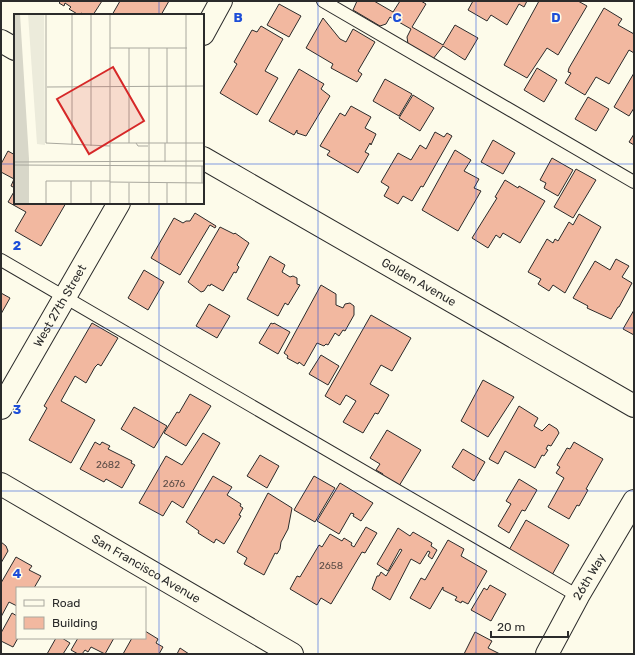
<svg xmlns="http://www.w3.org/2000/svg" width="635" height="655" font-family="Rubik,sans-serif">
<rect width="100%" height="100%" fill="#fdfbea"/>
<g fill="#f2b8a0" stroke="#2b2b2b">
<polygon points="61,1 102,1 93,15 85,15 81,13 79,15 69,9 71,7 65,3 64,6 59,3"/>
<polygon points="120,1 169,1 161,15 112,15"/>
<polygon points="357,1 374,1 393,12 400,1 421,1 426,4 412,27 443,45 455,25 478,38 465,60 443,46 433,59 408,44 407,37 411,29 390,17 386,24 380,26 353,10"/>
<polygon points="473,1 527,1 524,7 519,4 507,25 491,15 487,21 468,10"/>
<polygon points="539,1 578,1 587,6 558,55 547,48 527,78 504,65"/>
<polygon points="279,4 301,16 289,37 267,25"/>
<polygon points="604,8 622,19 618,25 634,34 634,53 629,50 609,84 596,77 585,95 565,83 571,73 568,72 569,68"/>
<polygon points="323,18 340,39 346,42 353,29 375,42 358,71 362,74 357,82 331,68 333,64 306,48"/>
<polygon points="261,26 283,39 265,71 278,78 257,115 220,93 237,64 234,62 252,30 257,32"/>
<polygon points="537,68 557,80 544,102 524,90"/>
<polygon points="299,69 324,84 321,89 330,96 306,136 297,133 297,130 294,135 269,121"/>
<polygon points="634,73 634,108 629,116 614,107"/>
<polygon points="385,79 412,94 399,116 373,101"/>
<polygon points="413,95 434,108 420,131 399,118"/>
<polygon points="588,97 609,109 596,131 575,119"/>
<polygon points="351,106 371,117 365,128 376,134 371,145 370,143 365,152 369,154 358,173 327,155 330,151 320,146 340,113 345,116"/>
<polygon points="435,132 444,137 447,133 452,136 423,187 421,186 412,201 403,196 398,204 384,196 389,187 381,182 398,153 411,160 420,145 426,149"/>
<polygon points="634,134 634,145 629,142"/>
<polygon points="493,140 515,153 503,174 481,162"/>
<polygon points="455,150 471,160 464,171 479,179 474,188 481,191 458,231 422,210"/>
<polygon points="8,151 15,155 15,188 11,186 14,179 1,172 1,164"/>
<polygon points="552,158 573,170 558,196 544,188 546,183 540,180"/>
<polygon points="576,169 596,180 573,218 554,207"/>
<polygon points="505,180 518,188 519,186 545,201 520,243 503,233 500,238 496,235 488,248 472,238 497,198 495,197"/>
<polygon points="15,190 15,203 66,203 41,246 15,231 26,212 8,202"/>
<polygon points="195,213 216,226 215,228 210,225 180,275 151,258 174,218 183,223 186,221 190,221"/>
<polygon points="579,214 601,227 565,293 553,285 549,291 538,284 541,279 528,272 547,239 553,243 555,239 558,241 569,222 573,225"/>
<polygon points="220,227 234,234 235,233 249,243 237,265 239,267 236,273 234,272 223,291 211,284 210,286 208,285 204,291 201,292 188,282"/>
<polygon points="270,256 285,265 282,272 290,277 293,276 297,278 297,284 300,285 288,305 285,303 278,316 247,299"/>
<polygon points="616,259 629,266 622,277 632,283 619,307 618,307 611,319 587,308 588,306 573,298 595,261 610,270"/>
<polygon points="144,270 164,282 148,310 128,298"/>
<polygon points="321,285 336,294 336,305 343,308 345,304 350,303 354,306 354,315 345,331 343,330 339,336 335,333 328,345 326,344 324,346 317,343 304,366 299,362 298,364 287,358 288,356 284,353"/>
<polygon points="1,293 10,298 1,314"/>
<polygon points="209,304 230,316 217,338 196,326"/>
<polygon points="634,310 634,335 623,329"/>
<polygon points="371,315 411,338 392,371 381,365 370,384 389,395 378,414 375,413 363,433 343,422 356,401 346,395 340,405 325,396"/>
<polygon points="92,323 118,338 101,366 98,364 95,367 86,383 75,376 61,401 95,420 71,463 29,440 47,408 44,406"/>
<polygon points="271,323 273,324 274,323 290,332 278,354 259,343"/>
<polygon points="321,355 339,366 328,385 309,374"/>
<polygon points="483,380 514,397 488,437 461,421"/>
<polygon points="190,394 211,406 186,446 164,433 177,412 179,413"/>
<polygon points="519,406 538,418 534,426 542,431 549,424 557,429 559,433 551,446 548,445 546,449 548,450 544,456 542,455 535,468 505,451 498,464 489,459"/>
<polygon points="134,407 167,426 154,448 121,429"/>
<polygon points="387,430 421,450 399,486 382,476 383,474 376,470 380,464 370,458"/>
<polygon points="203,433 220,443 183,508 172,501 163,516 139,503 166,456 182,465"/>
<polygon points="95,442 100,445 102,442 110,446 108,449 132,461 131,463 135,465 122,488 106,479 104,482 80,469"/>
<polygon points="574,442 603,459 586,489 588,490 579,506 577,505 569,519 548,507 564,478 556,473 560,467 557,465 567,448 570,449"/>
<polygon points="463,449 485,462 474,481 452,467"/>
<polygon points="260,455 279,466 267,488 247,476"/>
<polygon points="213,476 232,487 227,495 241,504 240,506 243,508 239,515 241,516 224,544 216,539 214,543 198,533 199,531 186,522"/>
<polygon points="314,476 335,488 315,522 294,510"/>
<polygon points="519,479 537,490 525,511 522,510 509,533 498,526 511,504 506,501"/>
<polygon points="340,483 373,503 361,521 353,516 354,514 351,513 339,534 317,521"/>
<polygon points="268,493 292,508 288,529 281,542 280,549 277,554 275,553 264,575 244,564 247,558 237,552"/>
<polygon points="526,520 569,545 552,575 509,550"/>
<polygon points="366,527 377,533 365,553 362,552 331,604 321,598 317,605 290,589 297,576 300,577 319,545 322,547 330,534 342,541 344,538 352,543 351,545 354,547"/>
<polygon points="398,528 410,536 413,532 432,543 431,546 437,550 432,559 428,556 430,552 428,551 420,564 411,559 390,600 372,589 377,576 379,576 381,572 386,576 402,550 400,549 388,571 377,564"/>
<polygon points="448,540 464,549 461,556 487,571 468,604 462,601 461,603 455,600 457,597 443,590 443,587 430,609 410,598 421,578 425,580"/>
<polygon points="1,542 6,546 8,551 1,563"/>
<polygon points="16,557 32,566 29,570 41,576 34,588 17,588 17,606 9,602 1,617 1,583"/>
<polygon points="490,585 506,594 491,621 471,610 484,588 487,590"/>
<polygon points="12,613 17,616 18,638 13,647 1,641 1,633"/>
<polygon points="145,631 158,639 156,643 163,647 159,654 123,654 132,638 145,638"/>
<polygon points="475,632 492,641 488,648 500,654 464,654"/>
<polygon points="56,638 62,638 70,643 63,654 47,654"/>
<polygon points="78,638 114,638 105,654 91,647 88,652 85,650 82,654 78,654 71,650"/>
<polygon points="180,648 189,654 177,654"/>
</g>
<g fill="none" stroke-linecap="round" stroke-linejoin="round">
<defs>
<g id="service">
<polyline points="323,1 634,182"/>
<polyline points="1,260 578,596"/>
</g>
<g id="minor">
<polyline points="203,34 221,1"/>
<polyline points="1,41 15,49"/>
<path id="s1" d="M 203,158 L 634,406"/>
<path id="s2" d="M 1,408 L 119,203"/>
<path id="s3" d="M 1,484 L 292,654"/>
<path id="s4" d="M 547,654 L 578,596 L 634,501"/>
</g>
</defs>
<use href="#service" stroke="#2b2b2b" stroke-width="14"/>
<use href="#minor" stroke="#2b2b2b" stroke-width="24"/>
<use href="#service" stroke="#fdfbea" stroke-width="12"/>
<use href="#minor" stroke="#fdfbea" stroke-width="22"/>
</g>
<path fill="none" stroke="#1d4ed8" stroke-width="1" stroke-opacity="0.55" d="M 159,1 L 159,15M 318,1 L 318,654M 476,1 L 476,654M 1,164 L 15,164M 203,164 L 634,164M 159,203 L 159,654M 1,328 L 634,328M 1,491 L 634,491"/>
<g text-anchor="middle" stroke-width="3" stroke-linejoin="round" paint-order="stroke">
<g font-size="10" fill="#5d4e48">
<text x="108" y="468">2682</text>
<text x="174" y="487">2676</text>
<text x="331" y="569">2658</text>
</g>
<g font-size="12" fill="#2b2b2b" stroke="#fdfbea">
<text dy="4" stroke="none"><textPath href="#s1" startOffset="249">Golden Avenue</textPath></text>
<text dy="4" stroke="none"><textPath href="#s2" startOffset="118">West 27th Street</textPath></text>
<text dy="4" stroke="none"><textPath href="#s3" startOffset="168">San Francisco Avenue</textPath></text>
<text dy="4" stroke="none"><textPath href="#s4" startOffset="88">26th Way</textPath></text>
</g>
</g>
<g transform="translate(14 14)">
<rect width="190" height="190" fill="#fdfbea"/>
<path d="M 14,0 L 30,0 L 31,131 L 23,130 Z" fill="#ecebdb"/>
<path d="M 0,0 L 6,0 L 15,145 L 15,190 L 0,190 Z" fill="#d8d7c9"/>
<path fill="none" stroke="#a9a89e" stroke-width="1" d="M 32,0 L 32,129 L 96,132M 96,0 L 96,190M 96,34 L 173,34M 33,73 L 190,72M 96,129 L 190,129M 115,129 L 115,34M 122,129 L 124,132 L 134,132M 153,129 L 153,34M 58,130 L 58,0M 77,132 L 77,0M 0,148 L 190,147M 151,148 L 151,129M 0,151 L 190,152M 188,152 L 188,169M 57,167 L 57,190M 96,168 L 190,169M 115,169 L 115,190M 153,169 L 153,190M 32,190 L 32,167 L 96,167M 77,190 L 77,167M 135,190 L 135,34M 172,190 L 172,0"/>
<path fill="#d62828" fill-opacity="0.15" stroke="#d62828" stroke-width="2" d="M 99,53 L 130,107 L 75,140 L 43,85 Z"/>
<rect width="190" height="190" fill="none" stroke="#2b2b2b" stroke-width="2"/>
</g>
<g font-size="13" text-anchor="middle" font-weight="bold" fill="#1d4ed8" stroke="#fdfbea" stroke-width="3" stroke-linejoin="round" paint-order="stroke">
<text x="238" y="22">B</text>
<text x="397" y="22">C</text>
<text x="556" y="22">D</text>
<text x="17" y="250">2</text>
<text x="17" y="414">3</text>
<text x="17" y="578">4</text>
</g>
<rect width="635" height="655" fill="none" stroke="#2b2b2b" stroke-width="4"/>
<rect x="16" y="587" width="130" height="52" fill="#fdfbea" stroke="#a9a89e"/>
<rect x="24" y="600" width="20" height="6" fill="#fdfbea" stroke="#a9a89e"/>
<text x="52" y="607" font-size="12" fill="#2b2b2b">Road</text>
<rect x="24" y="617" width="20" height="12" fill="#f2b8a0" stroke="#a9a89e"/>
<text x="52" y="627" font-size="12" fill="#2b2b2b">Building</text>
<path d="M491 631v6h77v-6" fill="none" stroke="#2b2b2b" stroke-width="2"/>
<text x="497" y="631" font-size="12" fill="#2b2b2b" stroke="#fdfbea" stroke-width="3" paint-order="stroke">20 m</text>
</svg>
